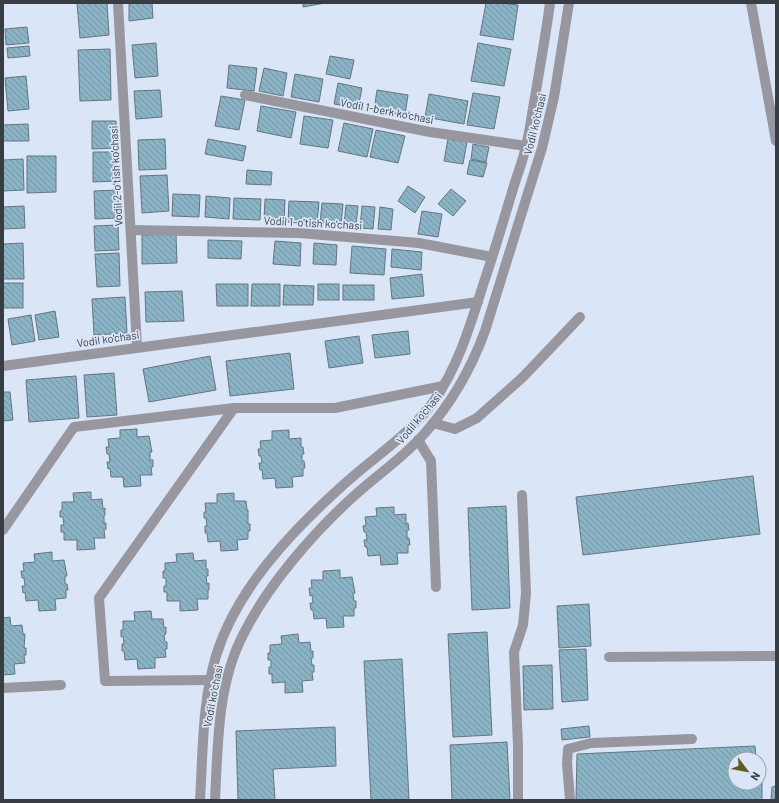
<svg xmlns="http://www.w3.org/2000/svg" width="779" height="803" font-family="Barlow,sans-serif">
<defs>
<pattern id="building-back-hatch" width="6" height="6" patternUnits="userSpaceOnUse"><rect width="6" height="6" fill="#8bb3c6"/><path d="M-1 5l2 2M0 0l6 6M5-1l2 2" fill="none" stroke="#7393a2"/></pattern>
</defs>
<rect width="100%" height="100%" fill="#dae5f7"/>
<g fill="url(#building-back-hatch)" stroke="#64767f">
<polygon points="77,3 107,3 109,35 80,38"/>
<polygon points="129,3 152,3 153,18 129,21"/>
<polygon points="303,3 325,3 303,7"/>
<polygon points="486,3 502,3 518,5 513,40 480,35"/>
<polygon points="27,27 29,43 6,45 5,29"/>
<polygon points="156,43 158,76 135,78 132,45"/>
<polygon points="478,43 511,49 504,86 471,81"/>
<polygon points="29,46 30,56 8,58 7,48"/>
<polygon points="110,49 111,100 80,101 78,50"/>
<polygon points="330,56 354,60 350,79 326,74"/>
<polygon points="229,65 257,68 254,91 227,88"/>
<polygon points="264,68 287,73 283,96 259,91"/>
<polygon points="295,74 323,79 319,102 291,97"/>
<polygon points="26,76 29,109 8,111 5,78"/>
<polygon points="338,83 362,88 358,108 334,104"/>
<polygon points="160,90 162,117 136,119 134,91"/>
<polygon points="377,90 408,95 405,115 374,111"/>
<polygon points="473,93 500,97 494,129 467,125"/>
<polygon points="429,94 468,101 464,124 425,117"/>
<polygon points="221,96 245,100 239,130 215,126"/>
<polygon points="261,106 296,112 291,138 257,131"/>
<polygon points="304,116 333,120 328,148 300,144"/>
<polygon points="92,121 116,121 117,148 92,149"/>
<polygon points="344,123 373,129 367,157 338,151"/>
<polygon points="28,124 29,141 3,141 3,125"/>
<polygon points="376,130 405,136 398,163 370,157"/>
<polygon points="165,139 166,169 139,170 138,140"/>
<polygon points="208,139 246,146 243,161 205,154"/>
<polygon points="448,139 467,142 463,164 444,161"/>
<polygon points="473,144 489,147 486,162 471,159"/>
<polygon points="93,152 116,152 116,181 93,182"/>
<polygon points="27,156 56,156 56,192 27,193"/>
<polygon points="23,159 24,190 3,191 3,160"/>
<polygon points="470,160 487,163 483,177 467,174"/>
<polygon points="247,170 272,172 271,185 246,184"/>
<polygon points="167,175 169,211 142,213 140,176"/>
<polygon points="408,186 425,197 415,213 398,201"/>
<polygon points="451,189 466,201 453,216 438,204"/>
<polygon points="118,190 119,218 95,219 94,191"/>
<polygon points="173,194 200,195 199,217 172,216"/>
<polygon points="206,196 230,198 229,219 205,217"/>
<polygon points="234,198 261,199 260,220 233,219"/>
<polygon points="265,199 285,200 284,221 264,220"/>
<polygon points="289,201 319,202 317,223 288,222"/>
<polygon points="322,203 343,204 341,225 320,223"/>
<polygon points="346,205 358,206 356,226 344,225"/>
<polygon points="24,206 25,228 3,229 3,207"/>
<polygon points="362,206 375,207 373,229 360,228"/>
<polygon points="380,207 393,209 391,230 378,229"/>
<polygon points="422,211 442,214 438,237 418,234"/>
<polygon points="118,225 119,250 95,251 94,226"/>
<polygon points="176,234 177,263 142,264 142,235"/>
<polygon points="208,240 242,241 241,259 208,258"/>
<polygon points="275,241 301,243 300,266 273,264"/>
<polygon points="23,243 24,279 3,279 3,244"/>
<polygon points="314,243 337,245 336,265 313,264"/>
<polygon points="352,246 386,249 384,275 350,273"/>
<polygon points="392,249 422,252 421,270 391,267"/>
<polygon points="119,253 120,286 97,287 95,254"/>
<polygon points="422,274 424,296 392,299 390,278"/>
<rect x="3" y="283" width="20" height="25"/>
<polygon points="216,284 248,284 248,306 217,306"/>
<polygon points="252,284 280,284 280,306 251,306"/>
<rect x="318" y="284" width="21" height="16"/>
<polygon points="284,285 314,286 313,305 283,305"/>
<rect x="343" y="285" width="31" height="15"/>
<polygon points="182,291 184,321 146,322 145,292"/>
<polygon points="125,297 127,333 94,335 92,299"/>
<polygon points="55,311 59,337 39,340 35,315"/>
<polygon points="31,315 35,341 12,345 8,319"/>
<polygon points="408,331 410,354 375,358 372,335"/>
<polygon points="359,336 363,363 329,368 325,341"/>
<polygon points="290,353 294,389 230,396 226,361"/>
<polygon points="210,356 216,390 149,402 143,369"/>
<polygon points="114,373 117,415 87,417 84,375"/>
<polygon points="76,376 79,418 29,422 26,380"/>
<polygon points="3,392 10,392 13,420 3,421"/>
<polygon points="137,429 137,437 149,436 152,452 150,452 150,460 153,460 153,467 151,467 152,475 140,475 141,486 124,487 123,477 111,477 110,468 108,469 107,462 110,462 109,454 107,454 106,447 109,447 108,439 120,438 120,430"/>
<polygon points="289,430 289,439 301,438 301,447 303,447 304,454 302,454 302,461 304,461 305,468 303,468 303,476 292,477 293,487 276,488 275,478 263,479 262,470 260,470 259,463 262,463 261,456 259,456 258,449 261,449 260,441 272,440 272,431"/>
<polygon points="753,476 760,534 583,555 576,497"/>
<polygon points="91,492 91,500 102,499 103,509 105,508 105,515 104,515 104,523 106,523 106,529 104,530 105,538 94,538 95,549 77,550 77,540 64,540 64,532 61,532 61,525 64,525 63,517 60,517 60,511 62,510 62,502 74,502 73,493"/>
<polygon points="234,493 234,501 246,501 247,510 248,510 248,524 250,524 250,531 248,531 248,539 237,540 238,550 221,551 220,541 208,542 207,533 205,533 205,526 207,526 206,518 204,518 204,512 206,512 205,503 217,503 217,494"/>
<polygon points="506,506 510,608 472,610 468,508"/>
<polygon points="394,507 394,515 406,514 406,524 408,523 409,530 407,530 407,538 409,538 410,545 408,545 408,553 397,553 398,564 381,565 380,555 368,556 367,547 365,547 364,540 367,540 366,532 364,532 363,526 366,525 365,517 377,516 376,508"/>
<polygon points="52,552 52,561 64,560 67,576 65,576 65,584 67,584 68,590 66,590 66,598 55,599 56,610 39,611 38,600 26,601 25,592 23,593 22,586 25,586 24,578 22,578 21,571 24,571 23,563 35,562 34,554"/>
<polygon points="193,553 194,561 206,560 206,569 208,569 208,576 206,576 207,584 209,583 209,590 208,590 208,599 197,599 198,610 180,611 180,601 167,601 167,592 164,592 164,586 166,586 166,578 163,578 163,571 165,571 165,563 177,562 176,554"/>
<polygon points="340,570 340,578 352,577 355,593 353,594 354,601 356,601 356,608 354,608 354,616 343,616 344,627 327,628 326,618 314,619 313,610 311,610 310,603 313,603 312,595 310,596 309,588 312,588 311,580 323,580 323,571"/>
<polygon points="589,604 591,646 559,648 557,606"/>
<polygon points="151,611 152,619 163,619 164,628 166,627 166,634 164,635 165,642 167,642 167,649 165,649 166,657 155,658 155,668 138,669 137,659 125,660 124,651 122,651 122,644 124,644 123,636 121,637 121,630 123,630 123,621 135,621 134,612"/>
<polygon points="10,617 11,626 22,625 23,634 25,634 24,648 26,648 26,655 24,655 25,663 14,664 15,674 3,675 3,618"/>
<polygon points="487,632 492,735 453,737 448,634"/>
<polygon points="298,634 299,643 310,642 311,651 313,651 313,658 311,658 312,665 314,665 314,672 312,672 313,680 302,681 303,692 285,693 285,682 272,683 272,674 269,674 269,667 271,667 271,660 268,660 268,653 270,653 270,645 282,644 281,636"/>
<polygon points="586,649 588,700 562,702 559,650"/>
<polygon points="402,659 409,800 371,800 364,661"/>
<polygon points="552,665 553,709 524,710 523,666"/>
<polygon points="589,726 590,737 562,740 561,729"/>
<polygon points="335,727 336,766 273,769 275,800 238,800 236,731"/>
<polygon points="507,742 510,800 452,800 450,745"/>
<polygon points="755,746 756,759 735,759 735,783 759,783 759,775 762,774 762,800 576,800 577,754"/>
<polygon points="776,786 776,800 771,800 772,787"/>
</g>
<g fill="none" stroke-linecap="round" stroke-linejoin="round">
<g stroke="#9897a0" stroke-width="10">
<polyline points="118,3 137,347"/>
<polyline points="751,3 776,141"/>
<polyline points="245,95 430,132 526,146"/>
<polyline points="131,230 299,233 419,243 492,257"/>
<polyline points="3,366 478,302"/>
<polyline points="433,423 455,429 477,418 523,377 580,317"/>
<polyline points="418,440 431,461 436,587"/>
<polyline points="3,530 74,427 234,408"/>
<polyline points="609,657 776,656"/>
<polyline points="211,680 105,681 99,598 234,408 335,408 443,386"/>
<polyline points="3,688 61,685"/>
<path d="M 200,800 C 203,752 202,703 216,656 C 236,590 291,532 341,487 C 372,458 409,436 434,401 C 460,364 472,319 486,276 C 496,247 504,218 513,189 C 517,175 523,161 526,146 C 530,130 532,113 535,97 C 540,66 546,34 550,3"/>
<path d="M 215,800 C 218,745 217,685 243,635 C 267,586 313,533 354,496 C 377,475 403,458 424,434 C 451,404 471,369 485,331 L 542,148 L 554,97 L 569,3"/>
<polyline points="518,800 518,746 514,652 523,625 526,593 522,495"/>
<polyline points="570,800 567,763 568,749 591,743 692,739"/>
</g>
</g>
<g text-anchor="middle" stroke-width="3.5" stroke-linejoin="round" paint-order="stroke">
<g font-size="11" fill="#383d44" stroke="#dae5f7">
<text transform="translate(387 111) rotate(11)" y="4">Vodil 1-berk ko'chasi</text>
<text transform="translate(535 124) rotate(-76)" y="4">Vodil ko'chasi</text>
<text transform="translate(116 176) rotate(-93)" y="4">Vodil 2-o'tish ko'chasi</text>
<text transform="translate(313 223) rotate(3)" y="4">Vodil 1-o'tish ko'chasi</text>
<text transform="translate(108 339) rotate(-8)" y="4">Vodil ko'chasi</text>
<text transform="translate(419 418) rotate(-50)" y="4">Vodil ko'chasi</text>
<text transform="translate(213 696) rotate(-79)" y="4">Vodil ko'chasi</text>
</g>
</g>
<rect width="779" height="803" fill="none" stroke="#383d44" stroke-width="8"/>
<g transform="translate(747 771) rotate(122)"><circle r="19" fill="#dae5f7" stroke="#99a2af"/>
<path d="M0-3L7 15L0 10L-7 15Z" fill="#5f5b28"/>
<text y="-6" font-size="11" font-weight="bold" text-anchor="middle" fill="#383d44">N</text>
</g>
</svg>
